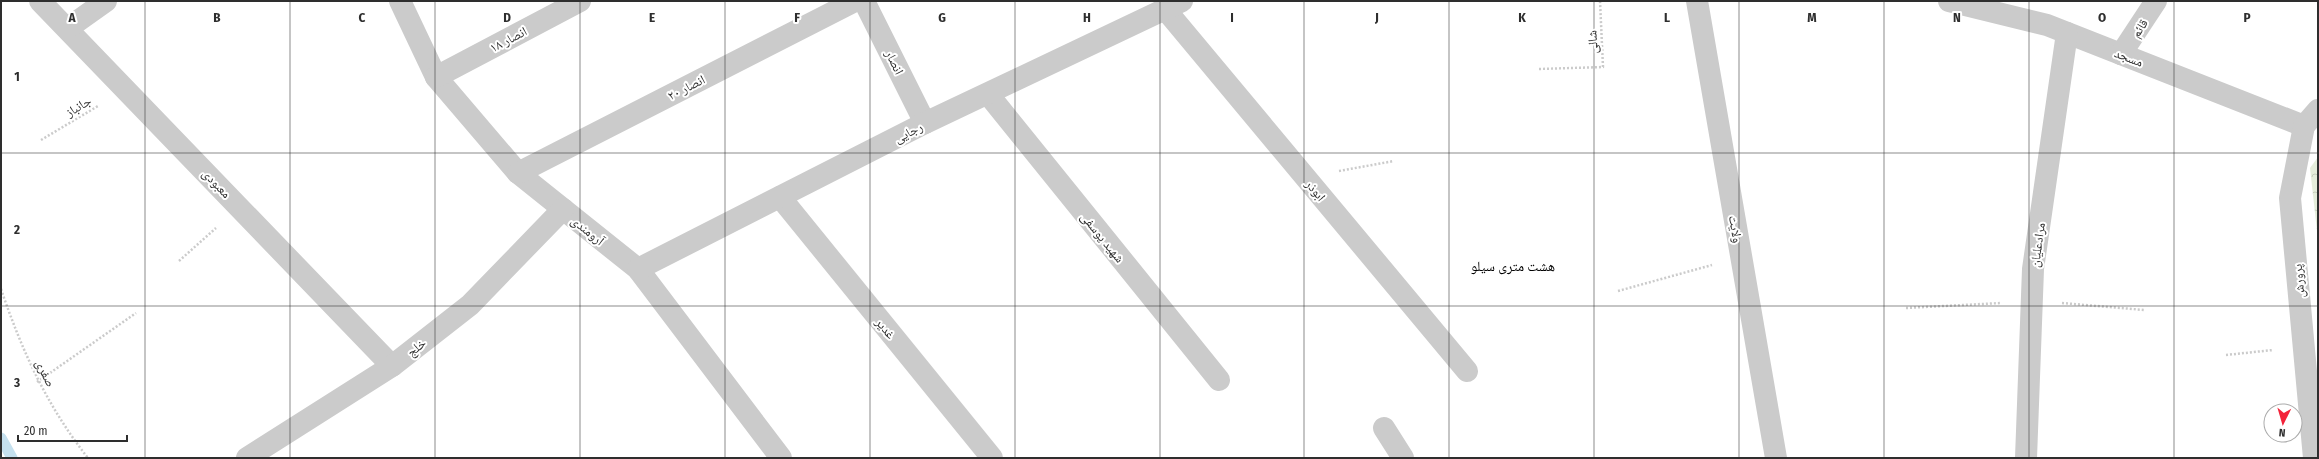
<svg xmlns="http://www.w3.org/2000/svg" width="2319" height="459" font-family="'Fira Sans Condensed','Noto Naskh Arabic',sans-serif">
<defs>
<pattern id="forest-crowns" width="20" height="18" patternUnits="userSpaceOnUse"><rect width="20" height="18" fill="#e5eddb"/><path d="M2 6a3 3 0 1 1 6 0M12 15a3 3 0 1 1 6 0" fill="none" stroke="#c5ccbc"/></pattern>
</defs>
<rect width="100%" height="100%" fill="#fff"/>
<polygon fill="url(#forest-crowns)" points="2318,157 2318,240 2310,168"/>
<g fill="none" stroke-linecap="round" stroke-linejoin="round">
<polyline stroke="#c5e0ee" stroke-width="11" points="1,438 12,458"/>
<g stroke="#cbcbcb" stroke-width="2.5" stroke-dasharray="2 2" stroke-linecap="butt">
<polyline points="1539,69 1603,67 1600,1"/>
<polyline points="41,140 98,106"/>
<polyline points="1339,171 1394,161"/>
<polyline points="179,261 216,228"/>
<path d="M 1,289 C 22,351 47,406 88,458"/>
<polyline points="1618,291 1712,265"/>
<polyline points="2062,303 2144,310"/>
<polyline points="1906,308 2001,303"/>
<polyline points="2226,355 2273,350"/>
<polyline points="37,382 136,313"/>
</g>
<g stroke="#cbcbcb" stroke-width="22">
<polyline points="40,1 392,366"/>
<polyline points="400,1 436,77 518,173 638,269 781,458"/>
<polyline points="864,1 925,123"/>
<polyline points="1697,1 1776,458"/>
<polyline points="1949,1 2047,25 2304,126"/>
<polyline points="1165,9 1467,371"/>
<polyline points="68,28 106,1"/>
<polyline points="2121,54 2156,1"/>
<polyline points="436,77 580,1"/>
<polyline points="988,94 1219,380"/>
<polyline points="518,173 855,1"/>
<polyline points="780,197 992,458"/>
<polyline points="638,269 925,123 1182,1"/>
<polyline points="1384,428 1403,458"/>
<polyline points="247,458 392,366 470,305 563,209"/>
<polyline points="2026,458 2033,269 2067,33"/>
<polyline points="2314,458 2290,198 2304,126 2318,110"/>
</g>
</g>
<path fill="none" stroke="#2e2e2e" stroke-width="1" stroke-opacity="0.55" d="M 145,1 L 145,458M 290,1 L 290,458M 435,1 L 435,458M 580,1 L 580,458M 725,1 L 725,458M 870,1 L 870,458M 1015,1 L 1015,458M 1160,1 L 1160,458M 1304,1 L 1304,458M 1449,1 L 1449,458M 1594,1 L 1594,458M 1739,1 L 1739,458M 1884,1 L 1884,458M 2029,1 L 2029,458M 2174,1 L 2174,458M 1,153 L 2318,153M 1,306 L 2318,306"/>
<g text-anchor="middle" stroke-width="4" stroke-linejoin="round" paint-order="stroke">
<g font-size="13" fill="#2e2e2e" stroke="#fff">
<text transform="translate(2139 28) rotate(-57)" y="5">قائم</text>
<text transform="translate(508 39) rotate(-28)" y="5">انصار ۱۸</text>
<text transform="translate(1592 42) rotate(-93)" y="5">شالی</text>
<text transform="translate(2129 57) rotate(21)" y="5">مسجد</text>
<text transform="translate(895 62) rotate(64)" y="5">انصار</text>
<text transform="translate(686 87) rotate(-27)" y="5">انصار ۲۰</text>
<text transform="translate(78 106) rotate(-31)" y="5">جانباز</text>
<text transform="translate(908 132) rotate(-27)" y="5">رجایی</text>
<text transform="translate(217 183) rotate(46)" y="5">معبودی</text>
<text transform="translate(1316 190) rotate(50)" y="5">ابوذر</text>
<text transform="translate(1736 229) rotate(80)" y="5">ولایت</text>
<text transform="translate(588 230) rotate(39)" y="5">آرومندی</text>
<text transform="translate(1103 237) rotate(51)" y="5">شهید یوسفی</text>
<text transform="translate(2037 245) rotate(-82)" y="5">مرادعلیان</text>
<text transform="translate(2298 281) rotate(-95)" y="5">پرورش</text>
<text transform="translate(886 328) rotate(51)" y="5">غدیر</text>
<text transform="translate(416 347) rotate(-38)" y="5">خلج</text>
<text transform="translate(46 373) rotate(64)" y="5">صفری</text>
</g>
<g font-size="14" fill="#000" stroke="#fff">
<text x="1513" y="271">هشت متری سیلو</text>
</g>
</g>
<g font-size="13" text-anchor="middle" font-weight="bold" fill="#2e2e2e" stroke="#fff" stroke-width="4" stroke-linejoin="round" paint-order="stroke">
<text x="72" y="22">A</text>
<text x="217" y="22">B</text>
<text x="362" y="22">C</text>
<text x="507" y="22">D</text>
<text x="652" y="22">E</text>
<text x="797" y="22">F</text>
<text x="942" y="22">G</text>
<text x="1087" y="22">H</text>
<text x="1232" y="22">I</text>
<text x="1377" y="22">J</text>
<text x="1522" y="22">K</text>
<text x="1667" y="22">L</text>
<text x="1812" y="22">M</text>
<text x="1957" y="22">N</text>
<text x="2102" y="22">O</text>
<text x="2247" y="22">P</text>
<text x="17" y="81">1</text>
<text x="17" y="234">2</text>
<text x="17" y="387">3</text>
</g>
<rect width="2319" height="459" fill="none" stroke="#2e2e2e" stroke-width="4"/>
<g transform="translate(2283 423) rotate(185)"><circle r="19" fill="#ffffff" stroke="#ababab"/>
<path d="M0-3L7 15L0 10L-7 15Z" fill="#f3233a"/>
<text y="-6" font-size="11" font-weight="bold" text-anchor="middle" fill="#2e2e2e">N</text>
</g>
<path d="M18 435v6h109v-6" fill="none" stroke="#2e2e2e" stroke-width="2"/>
<text x="24" y="435" font-size="12" fill="#2e2e2e" stroke="#ffffff" stroke-width="3" paint-order="stroke">20 m</text>
</svg>
